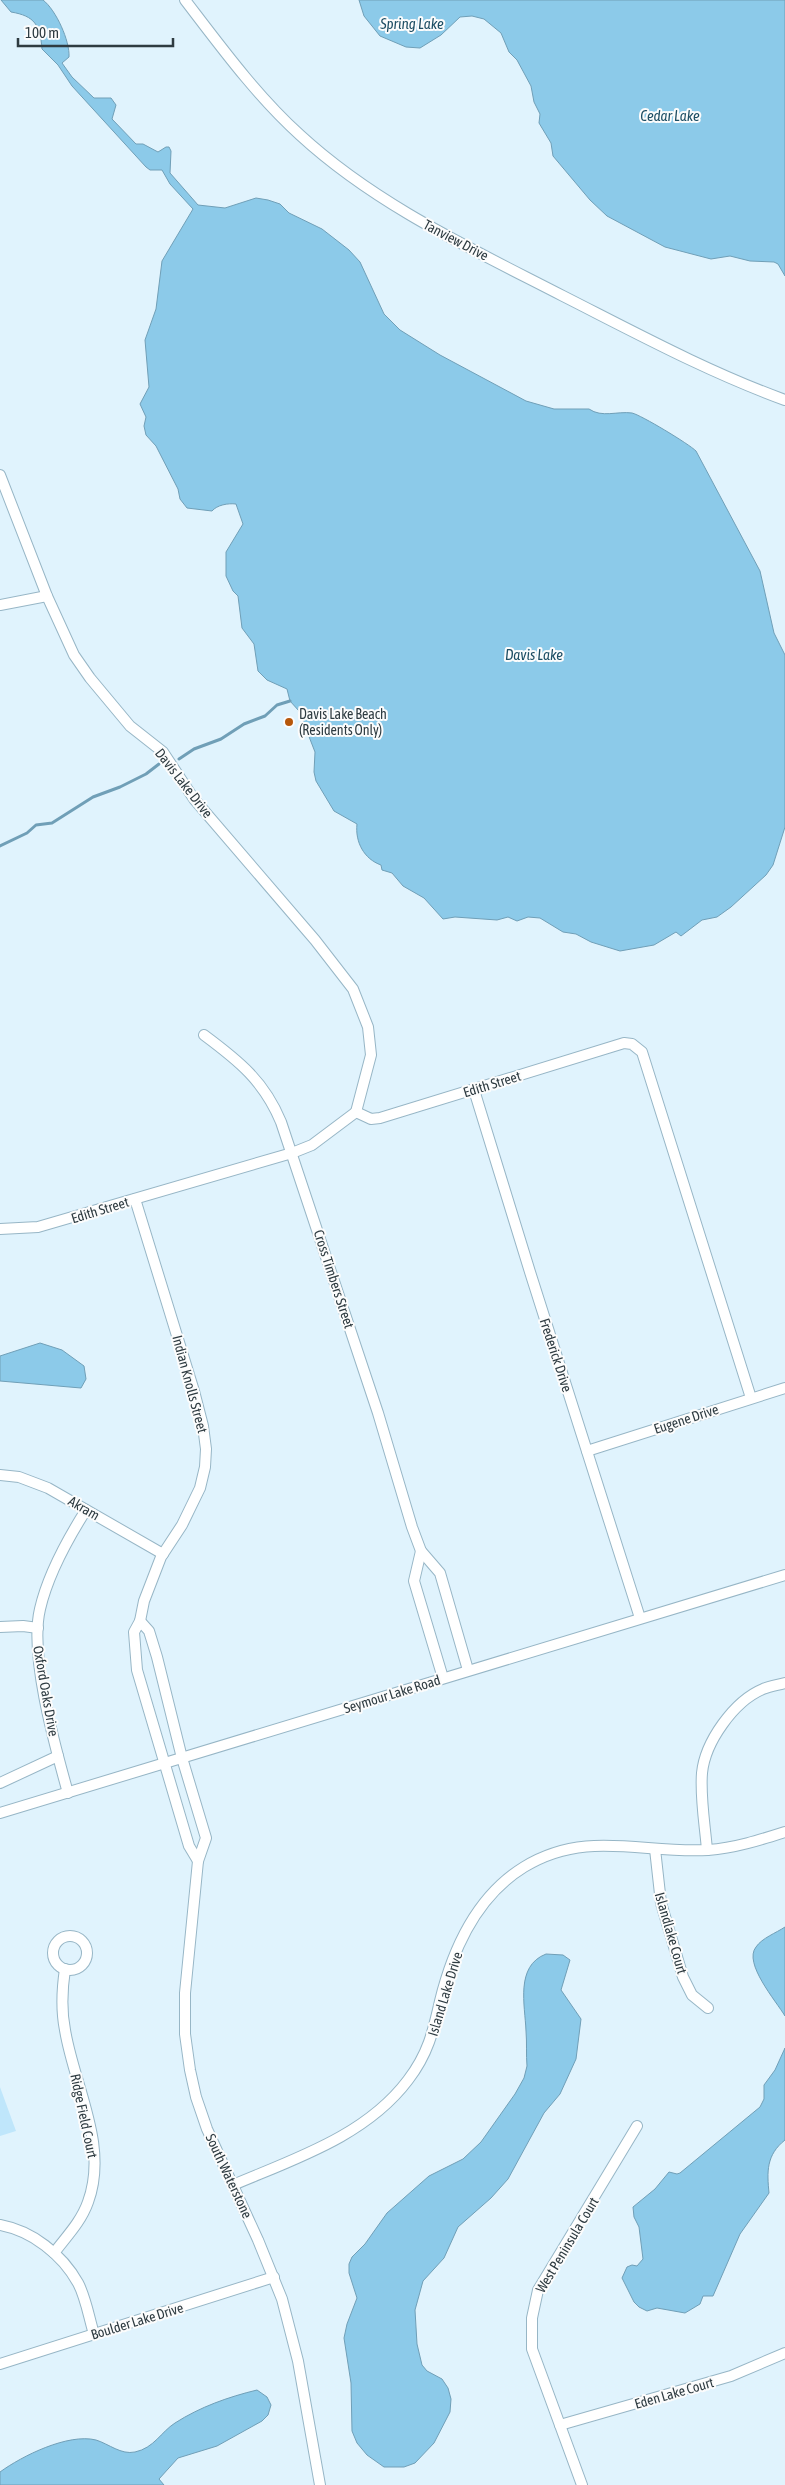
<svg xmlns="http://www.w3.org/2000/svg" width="785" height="2485" font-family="'Asap Condensed',sans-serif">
<rect width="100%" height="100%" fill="#e0f3fd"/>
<polygon fill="#bfe6fb" points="0,2087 16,2131 0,2136"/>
<g fill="#8ccae9" stroke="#709fb7">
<path d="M 1,0 L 43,0 C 56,10 70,41 69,57 L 62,63 L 72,77 L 94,98 L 111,98 L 116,105 L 112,119 L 136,144 L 143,144 L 158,152 L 166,147 L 169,147 L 171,151 L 170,173 L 198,205 L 225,208 L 256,198 L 268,200 L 280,204 L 289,213 L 322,229 L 349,250 L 360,262 L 384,314 L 400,330 L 440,355 L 526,401 L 554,409 L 589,409 C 602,418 617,411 632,413 C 641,415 689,444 696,451 L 760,571 L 774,633 L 785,655 L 785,827 L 773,865 L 766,875 L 731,907 L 717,917 L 702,920 L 681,936 L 676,932 L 654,945 L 620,951 L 591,942 L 576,934 L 563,932 L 540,918 L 528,917 L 517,921 L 508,917 L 497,920 L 455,917 L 443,919 L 424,898 L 403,886 L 392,873 L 382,870 L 381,865 C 364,859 355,842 357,824 L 334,811 L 316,781 L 314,772 L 315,752 L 299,711 L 290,701 L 287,689 L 267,680 L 258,671 L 254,644 L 242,628 L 238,596 L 233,591 L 226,576 L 226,552 L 243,524 L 236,504 C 228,503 217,505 212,511 L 187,508 L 180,499 L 178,489 L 156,446 L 146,435 L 144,426 L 146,417 L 140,404 L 149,387 L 145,340 L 156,309 L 162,261 L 193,209 L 170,184 L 162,170 L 150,170 L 146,167 L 72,86 L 58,65 L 42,49 C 40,25 35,16 11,12 Z"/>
<polygon points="359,0 785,0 785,276 778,264 774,262 750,261 730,256 711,259 665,247 607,216 590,200 553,156 551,143 539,123 540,114 534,102 531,86 517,60 509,52 501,33 484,19 472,16 460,17 441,35 420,48 406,47 380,36 364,16"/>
<polygon points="40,1343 62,1350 84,1366 86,1379 81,1388 0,1381 0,1356"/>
<path d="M 785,1927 L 785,2016 C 776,2001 743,1963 756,1947 C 762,1938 776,1933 785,1927 Z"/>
<path d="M 546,1954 L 563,1955 L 570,1960 L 561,1990 L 581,2019 L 576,2059 L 560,2094 L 544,2113 L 508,2179 L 491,2198 L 458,2227 L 444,2258 L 423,2281 L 415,2310 L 417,2344 L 422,2365 L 427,2371 L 442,2379 L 448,2388 L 451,2399 L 450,2412 L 434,2443 L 415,2463 L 404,2467 L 384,2467 L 367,2455 L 357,2443 L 352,2431 L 351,2383 L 344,2338 L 347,2324 L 357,2298 L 349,2273 L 349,2264 L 352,2257 L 365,2244 L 387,2213 L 429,2176 L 463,2159 L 481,2142 L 515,2094 L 524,2078 L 527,2066 C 526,2055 527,2043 526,2031 C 525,2005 515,1966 546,1954 Z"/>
<path d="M 785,2048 L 785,2140 C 766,2155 767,2172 769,2193 L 740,2234 L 713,2296 L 703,2296 L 700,2304 L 685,2313 L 657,2308 L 647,2311 L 639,2307 L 634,2302 L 622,2278 L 627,2267 L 632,2265 L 637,2266 L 643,2259 L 639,2227 L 634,2217 L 633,2207 L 655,2189 L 669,2172 L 677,2174 L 680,2173 L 760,2107 L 764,2099 L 764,2085 L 775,2070 Z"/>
<path d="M 257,2390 L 267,2397 L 271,2405 L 268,2415 L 262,2421 L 217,2446 L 178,2458 L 159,2479 L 164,2485 L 0,2485 L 0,2472 C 22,2456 68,2433 96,2440 C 109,2444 121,2455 135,2452 C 154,2448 161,2432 175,2423 C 200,2407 228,2397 257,2390 Z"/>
</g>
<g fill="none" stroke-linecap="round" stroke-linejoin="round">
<g stroke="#709fb7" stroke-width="3">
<polyline points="179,759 194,749 221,739 244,724 265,716 277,705 290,701"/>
<polyline points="0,846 27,833 36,825 52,823 93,797 120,787 146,774 159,764"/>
</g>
<defs>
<g id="minor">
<path d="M 185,0 C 221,47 256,95 300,135 C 376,205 472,249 563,296 C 636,333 708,372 785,400"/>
<polyline points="0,475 47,596 74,655 90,678 130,726 163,752 194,799 315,940 353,989 368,1027 371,1055 356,1112"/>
<polyline points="0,605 47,596"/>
<path d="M 204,1035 C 239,1061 264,1081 281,1122 L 378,1413 L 412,1527 L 421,1551 L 440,1573 L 468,1670"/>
<polyline points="474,1090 530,1272 640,1618"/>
<polyline points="356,1112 371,1119 380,1118 624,1043 632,1044 642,1052 751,1398"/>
<polyline points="135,1199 194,1391 203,1426 206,1449 205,1467 200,1488 182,1525 161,1557 144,1601 140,1621 134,1632 137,1670 189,1846 198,1861"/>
<polyline points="0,1229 38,1227 292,1153 312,1145 356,1112"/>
<polyline points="587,1451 785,1388"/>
<polyline points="0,1475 19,1477 48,1488 163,1554"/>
<polyline points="421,1551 414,1581 443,1678"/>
<polyline points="140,1621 149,1631 157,1657 182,1758 206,1838 198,1861 185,1993 185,2034 190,2070 196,2097 207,2129 258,2240 282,2299 298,2361 320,2485"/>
<polyline points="0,1627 23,1626 38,1628"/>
<polyline points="0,1783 58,1756"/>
<path d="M 68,1793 C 55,1746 29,1655 40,1609 C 48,1574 67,1540 86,1510"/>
<polyline points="0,1813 785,1575"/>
<polyline points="655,1849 661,1903 683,1977 692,1995 708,2008"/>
<path d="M 707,1850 C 705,1825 700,1798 702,1773 C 705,1742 734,1701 763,1689 C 770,1686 778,1685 785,1683"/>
<circle cx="70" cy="1953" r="17"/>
<path d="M 233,2185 C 294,2159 366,2136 408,2080 C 428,2054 433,2032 440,2001 C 453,1948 477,1896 524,1867 C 586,1829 643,1854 708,1850 C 735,1848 760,1840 785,1832"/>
<path d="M 0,2225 C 32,2231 62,2254 78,2283 C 86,2298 89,2318 94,2334"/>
<path d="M 54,2253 C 66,2237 81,2222 88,2202 C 109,2145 74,2086 65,2030 C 61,2010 62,1989 65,1969"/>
<polyline points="0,2364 274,2277"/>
<polyline points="560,2425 731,2376 785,2353"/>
<polyline points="582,2485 532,2349 532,2318 538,2290 637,2126"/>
</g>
</defs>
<use href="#minor" stroke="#97b6c6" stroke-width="12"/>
<use href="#minor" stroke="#fff" stroke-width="10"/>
</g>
<circle fill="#b6570b" stroke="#fcfcfc" stroke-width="2" cx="289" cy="722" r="5"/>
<g text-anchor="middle" stroke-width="4" stroke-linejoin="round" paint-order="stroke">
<g font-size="14" fill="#2e3b41" stroke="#fcfcfc">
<text transform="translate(456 240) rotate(28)" y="5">Tanview Drive</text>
<text transform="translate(184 783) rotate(52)" y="5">Davis Lake Drive</text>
<text transform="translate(492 1084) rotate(-17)" y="5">Edith Street</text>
<text transform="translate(100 1210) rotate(-17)" y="5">Edith Street</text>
<text transform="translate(334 1279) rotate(72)" y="5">Cross Timbers Street</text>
<text transform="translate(556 1355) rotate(72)" y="5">Frederick Drive</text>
<text transform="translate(190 1384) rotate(75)" y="5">Indian Knolls Street</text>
<text transform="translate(686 1419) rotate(-18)" y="5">Eugene Drive</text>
<text transform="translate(84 1508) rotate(30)" y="5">Akram</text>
<text transform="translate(46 1691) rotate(80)" y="5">Oxford Oaks Drive</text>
<text transform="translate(392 1694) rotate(-17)" y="5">Seymour Lake Road</text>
<text transform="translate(671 1933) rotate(74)" y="5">Islandlake Court</text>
<text transform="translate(445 1994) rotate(-73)" y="5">Island Lake Drive</text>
<text transform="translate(84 2116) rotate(78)" y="5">Ridge Field Court</text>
<text transform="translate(229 2176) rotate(65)" y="5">South Waterstone</text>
<text transform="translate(567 2245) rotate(-59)" y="5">West Peninsula Court</text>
<text transform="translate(137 2321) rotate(-17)" y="5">Boulder Lake Drive</text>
<text transform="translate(674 2393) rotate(-16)" y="5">Eden Lake Court</text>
</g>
<g font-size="14" fill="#2e3b41" stroke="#fcfcfc" text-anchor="start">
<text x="299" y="719">Davis Lake Beach<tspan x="299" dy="16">(Residents Only)</tspan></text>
</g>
<g font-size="15" font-style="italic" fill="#1d4e64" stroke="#fcfcfc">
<text x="412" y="29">Spring Lake</text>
<text x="670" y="121">Cedar Lake</text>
<text x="534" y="660">Davis Lake</text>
</g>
</g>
<path d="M18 38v8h155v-8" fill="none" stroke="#2e3b41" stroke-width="2.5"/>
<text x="25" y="38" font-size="15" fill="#2e3b41" stroke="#fcfcfc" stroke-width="4" paint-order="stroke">100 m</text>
</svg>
